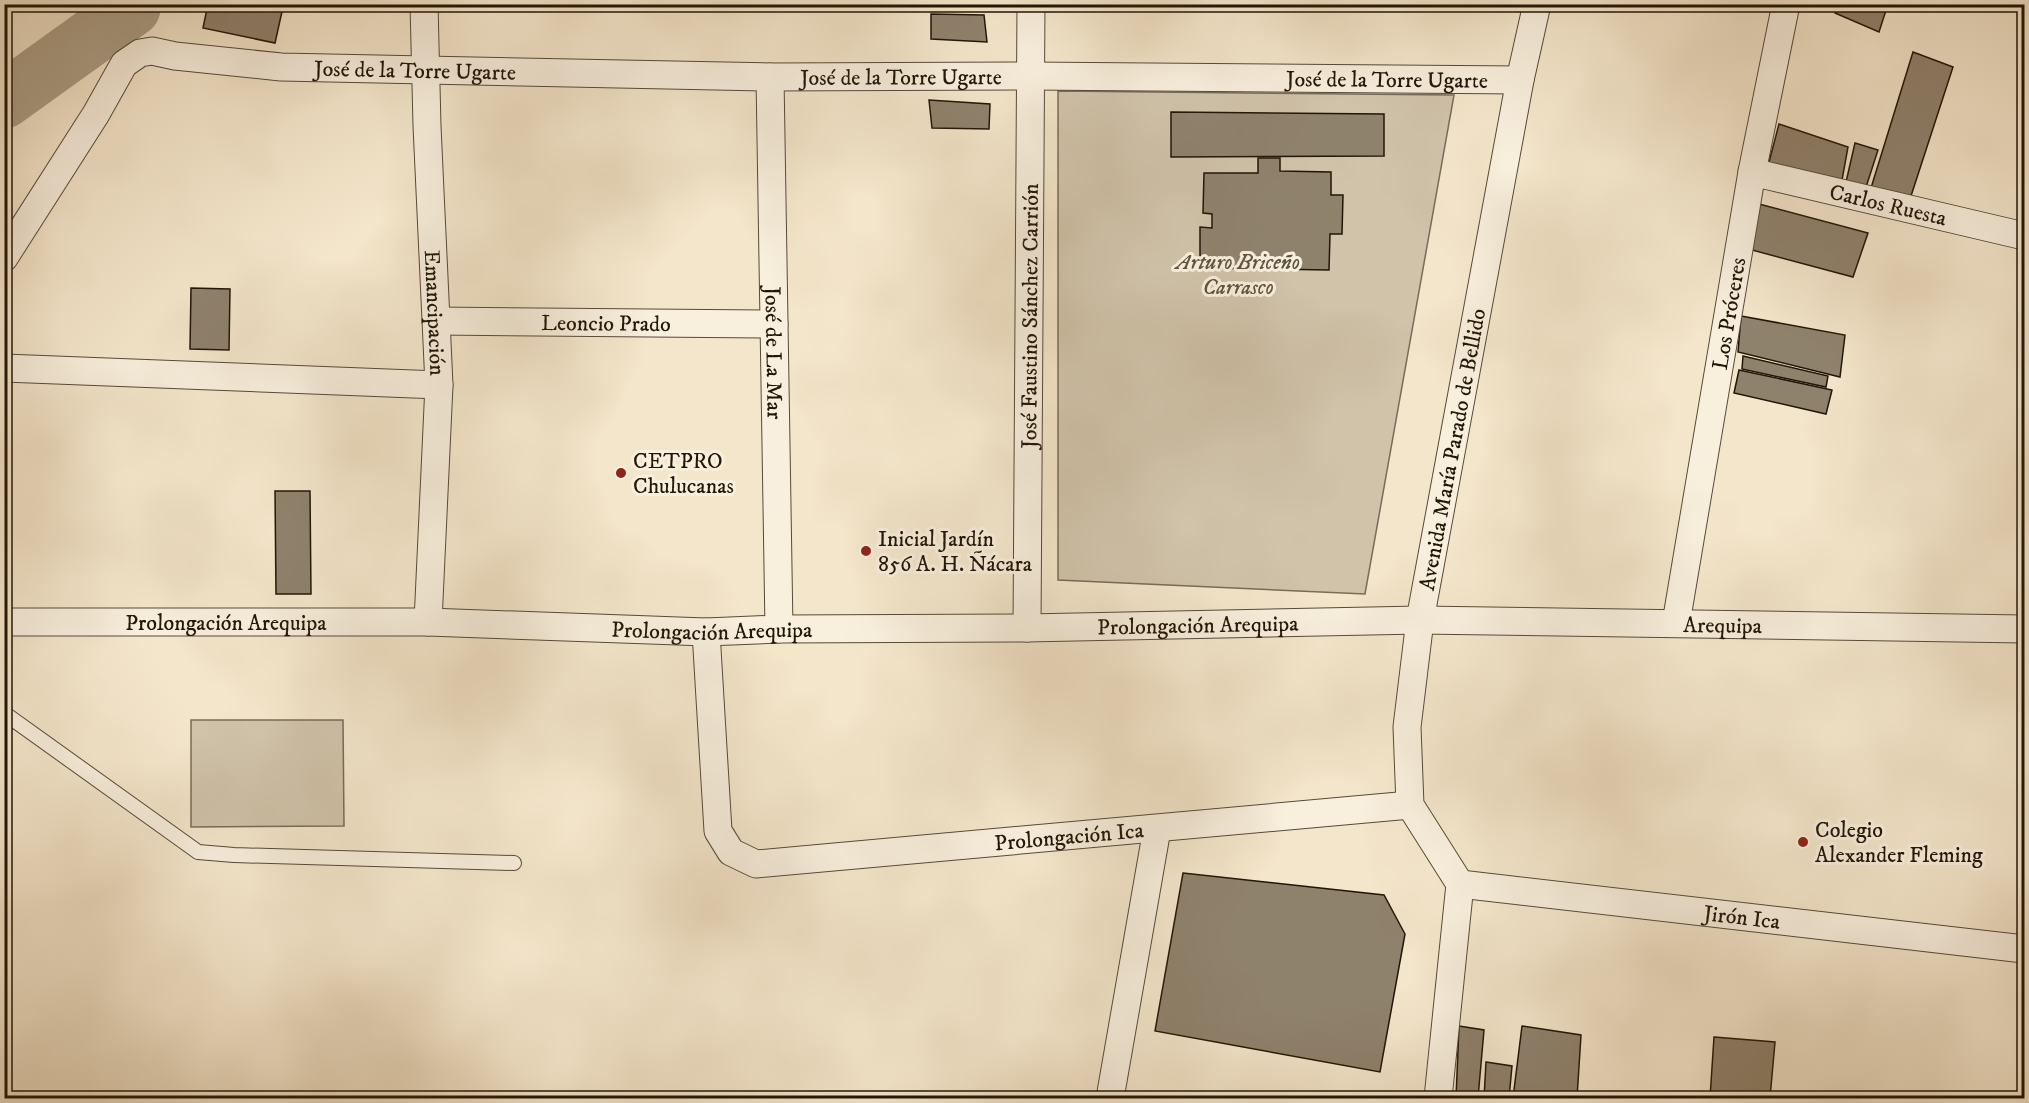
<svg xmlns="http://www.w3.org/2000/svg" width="2029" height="1103" font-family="'IM FELL DW Pica',serif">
<rect width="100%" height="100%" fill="#f4e6cb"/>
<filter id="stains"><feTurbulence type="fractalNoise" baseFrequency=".00333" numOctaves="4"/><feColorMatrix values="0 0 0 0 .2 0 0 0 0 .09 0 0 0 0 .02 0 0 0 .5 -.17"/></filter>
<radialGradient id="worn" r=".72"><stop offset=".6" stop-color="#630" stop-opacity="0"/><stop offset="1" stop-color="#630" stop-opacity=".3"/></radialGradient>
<g fill="#d0c3aa" stroke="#786c58" stroke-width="1.5">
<polygon points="1058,91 1454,95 1365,594 1058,580"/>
<polygon points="191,720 343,720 344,826 191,827"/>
</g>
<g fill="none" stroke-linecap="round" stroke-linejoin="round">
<polyline stroke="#ac9f88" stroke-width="57" points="4,100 132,8 133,4"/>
</g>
<g fill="#8f826d" stroke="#211607" stroke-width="1.5">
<polygon points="208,4 270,4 283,7 275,43 203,28"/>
<polygon points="1837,4 1888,4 1879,32 1835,13"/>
<polygon points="931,14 984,15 987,42 931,39"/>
<polygon points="1913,52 1953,67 1910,199 1871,188"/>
<polygon points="929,100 990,104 989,129 932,128"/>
<polygon points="1171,112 1384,114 1384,156 1171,157"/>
<polygon points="1779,124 1848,147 1842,180 1768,166"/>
<polygon points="1855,143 1878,150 1866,187 1846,182"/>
<polygon points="1258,158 1280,158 1280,171 1331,172 1331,195 1343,195 1342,234 1330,234 1329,270 1200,268 1200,227 1212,228 1212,214 1203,213 1204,173 1258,173"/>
<polygon points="1759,204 1868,233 1853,277 1752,250"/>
<polygon points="191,288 230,289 229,350 190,349"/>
<polygon points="1741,316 1845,335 1840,377 1738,352"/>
<polygon points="1743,356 1828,376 1826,387 1742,369"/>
<polygon points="1739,370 1832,390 1826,414 1734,393"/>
<polygon points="275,491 310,491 311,594 276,594"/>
<polygon points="1183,873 1384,895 1405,934 1380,1072 1155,1031"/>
<polygon points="1459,1026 1484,1030 1478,1098 1456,1098"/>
<polygon points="1522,1026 1581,1035 1577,1098 1513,1098"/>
<polygon points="1714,1037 1775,1042 1770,1098 1710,1098"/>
<polygon points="1486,1062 1512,1066 1509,1098 1484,1098"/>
</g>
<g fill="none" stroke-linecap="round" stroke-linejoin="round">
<defs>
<polyline id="lane" points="4,713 198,852 234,855 514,863"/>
<g id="street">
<path id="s1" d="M 424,4 L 427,126 L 439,385 L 428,622"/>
<path id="s2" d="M 770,77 L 779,629"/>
<path id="s3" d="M 1752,172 L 2024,236"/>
<path id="s4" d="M 4,258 L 96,114 L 124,64 L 140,53 L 152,51 L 175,56 L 281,67 L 770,77 L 1031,76 L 1520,80"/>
<path id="s5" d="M 436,321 L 774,324"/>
<polyline points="4,368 439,385"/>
<path id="s6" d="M 4,622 L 428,622 L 706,632 L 779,629 L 1027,628 L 1420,620 L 2024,629"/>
<path id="s7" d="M 1676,623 L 1752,172 L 1786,4"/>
<path id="s8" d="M 1027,628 L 1031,4"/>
<path id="s9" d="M 706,632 L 718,831 L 731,852 L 756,864 L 1410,805"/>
<path id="s10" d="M 1460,884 L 1410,805 L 1407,727 L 1420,620 L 1520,80 L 1537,4"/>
<path id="s11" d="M 1460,884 L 2024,949"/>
<polyline points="1110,1098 1157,829"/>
<polyline points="1438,1098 1460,884"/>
</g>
</defs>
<use href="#lane" stroke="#564a38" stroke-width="16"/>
<use href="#street" stroke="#564a38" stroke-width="29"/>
<use href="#lane" stroke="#f8efdd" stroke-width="14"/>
<use href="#street" stroke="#f8efdd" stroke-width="27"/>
</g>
<g fill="#8f2418" stroke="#f8efdd" stroke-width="2">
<circle cx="621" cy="473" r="6"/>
<circle cx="866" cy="551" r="6"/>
<circle cx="1803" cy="842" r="6"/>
</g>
<g text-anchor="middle" stroke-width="6" stroke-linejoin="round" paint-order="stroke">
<g font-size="22" fill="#211607" stroke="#f8efdd">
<text dy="8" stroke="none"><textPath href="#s4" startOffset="524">José de la Torre Ugarte</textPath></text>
<text dy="8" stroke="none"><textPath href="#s4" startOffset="1010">José de la Torre Ugarte</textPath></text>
<text dy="8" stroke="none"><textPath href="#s4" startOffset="1496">José de la Torre Ugarte</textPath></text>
<text dy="8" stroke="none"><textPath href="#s3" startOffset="140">Carlos Ruesta</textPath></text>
<text dy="8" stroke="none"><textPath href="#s1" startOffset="309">Emancipación</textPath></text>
<text dy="8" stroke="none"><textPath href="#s7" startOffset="314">Los Próceres</textPath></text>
<text dy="8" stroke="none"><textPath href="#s8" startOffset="312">José Faustino Sánchez Carrión</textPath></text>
<text dy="8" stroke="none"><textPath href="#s5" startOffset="170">Leoncio Prado</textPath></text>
<text dy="8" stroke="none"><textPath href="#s2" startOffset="276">José de La Mar</textPath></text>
<text dy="8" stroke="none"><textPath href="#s10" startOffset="453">Avenida María Parado de Bellido</textPath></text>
<text dy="8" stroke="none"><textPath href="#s6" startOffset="222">Prolongación Arequipa</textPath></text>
<text dy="8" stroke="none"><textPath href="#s6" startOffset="1719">Arequipa</textPath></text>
<text dy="8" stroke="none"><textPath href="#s6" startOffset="1194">Prolongación Arequipa</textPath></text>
<text dy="8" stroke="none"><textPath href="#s6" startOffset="708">Prolongación Arequipa</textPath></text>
<text dy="8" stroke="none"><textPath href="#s9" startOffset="566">Prolongación Ica</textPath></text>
<text dy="8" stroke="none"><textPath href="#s11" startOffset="284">Jirón Ica</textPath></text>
</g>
<g font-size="22" font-style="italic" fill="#5e5340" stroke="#f8efdd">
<text x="1238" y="269">Arturo Briceño<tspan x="1238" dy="25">Carrasco</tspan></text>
</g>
<g font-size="22" fill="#211607" stroke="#f8efdd" text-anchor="start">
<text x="633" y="468">CETPRO<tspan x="633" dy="25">Chulucanas</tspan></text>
<text x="878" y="546">Inicial Jardín<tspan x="878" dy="25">856 A. H. Ñácara</tspan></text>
<text x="1815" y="837">Colegio<tspan x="1815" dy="25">Alexander Fleming</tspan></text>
</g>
</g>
<rect width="2029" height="1103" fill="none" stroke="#f4e6cb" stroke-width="24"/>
<rect x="6" y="6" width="2017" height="1091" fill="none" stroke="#211607" stroke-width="3"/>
<rect x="12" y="12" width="2005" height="1079" fill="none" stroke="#211607" stroke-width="1.5"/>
<rect width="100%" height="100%" filter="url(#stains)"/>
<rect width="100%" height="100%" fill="url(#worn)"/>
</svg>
